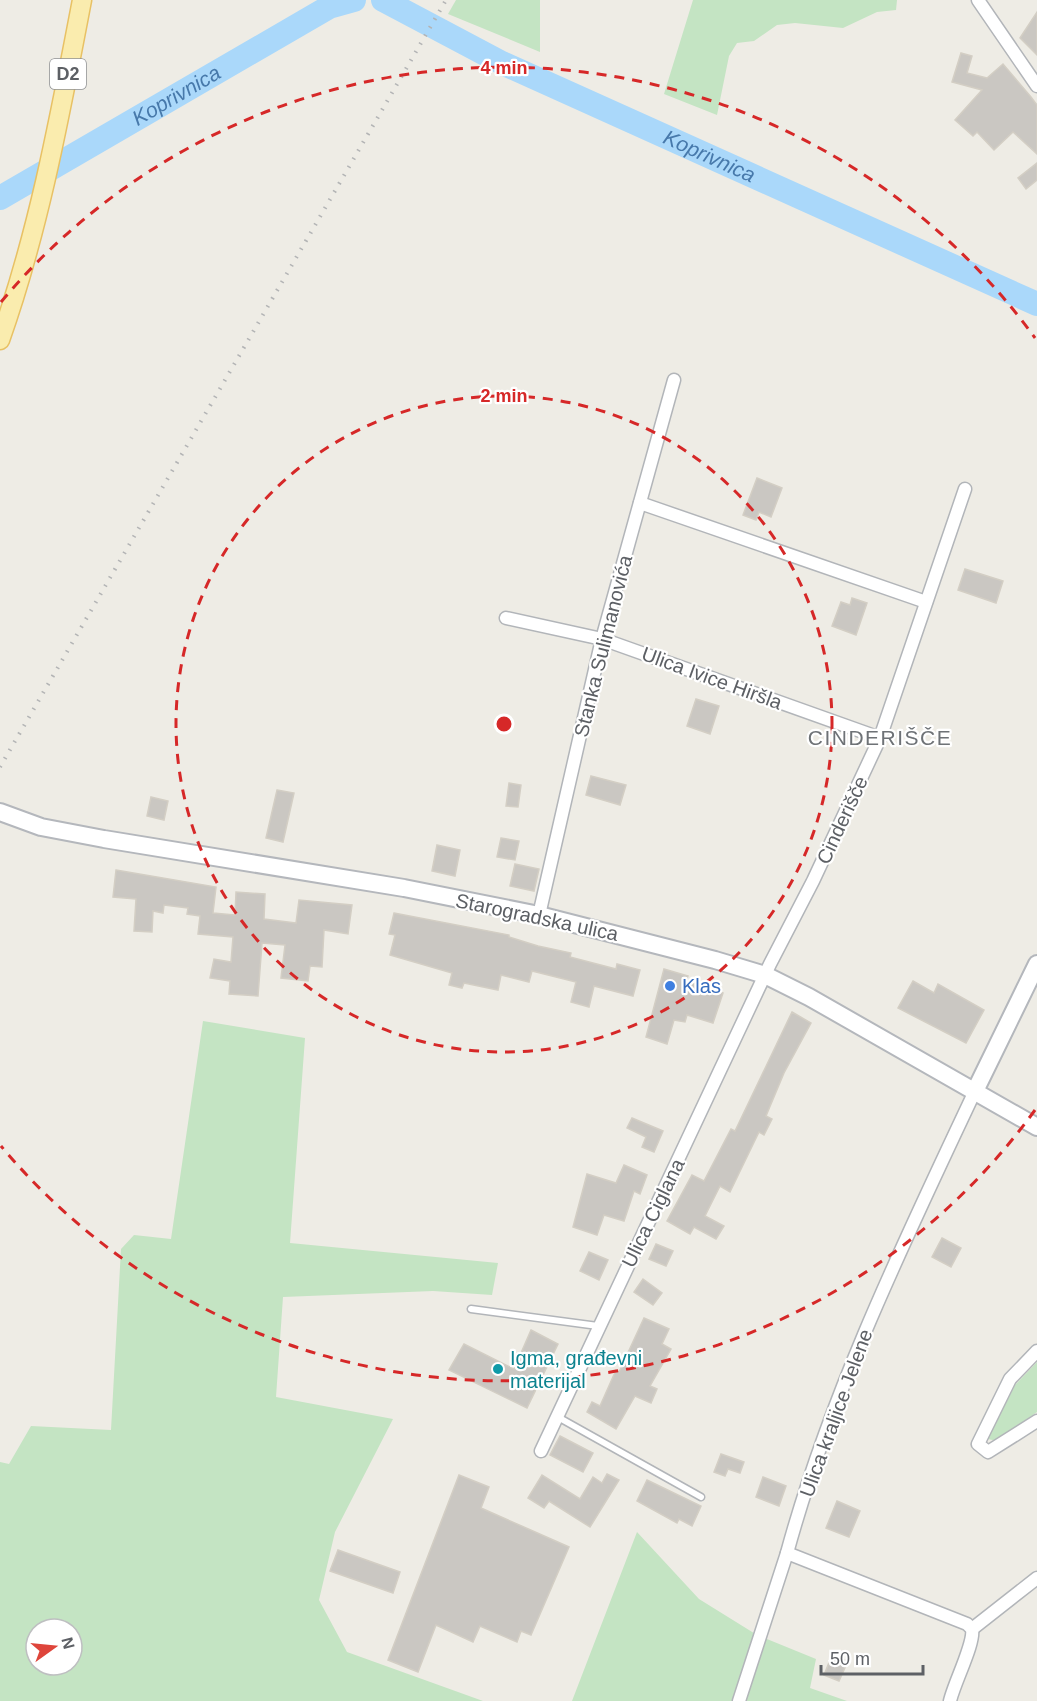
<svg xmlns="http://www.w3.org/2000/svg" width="1037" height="1701" font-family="Arial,sans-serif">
<rect width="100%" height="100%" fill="#eeece5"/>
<g fill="#c4e4c3" fill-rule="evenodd">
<polygon points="456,0 540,0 540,52 448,14"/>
<polygon points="693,0 897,0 896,10 877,12 843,28 795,23 777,25 754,41 737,43 729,56 717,115 664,94"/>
<path d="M 203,1021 L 305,1038 L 290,1243 L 498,1263 L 492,1295 L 433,1291 L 283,1297 L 276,1397 L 393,1419 L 335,1532 L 319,1600 L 347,1652 L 483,1701 L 0,1701 L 0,1462 L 9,1464 L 31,1426 L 111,1430 L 121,1249 L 134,1235 L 171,1239 ZM 36,1629 L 72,1629 L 72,1665 L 36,1665 Z"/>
<polygon points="1037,1362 1037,1412 997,1441 988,1439 1015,1385"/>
<polygon points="637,1532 699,1599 757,1635 816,1659 810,1688 847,1701 572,1701"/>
</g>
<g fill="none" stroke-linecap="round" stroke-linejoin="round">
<g stroke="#aad8fa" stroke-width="24">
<path id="s1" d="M 383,0 L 502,63 L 1037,304"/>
<path id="s2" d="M 0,198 L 329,7 L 354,0"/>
</g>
</g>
<g fill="#cac7c2" stroke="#d3cec4" stroke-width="1.5">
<polygon points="1037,12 1037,55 1020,38"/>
<polygon points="961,53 972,56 967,73 987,78 1003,64 1031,97 1037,105 1037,154 1013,132 994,150 977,132 973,136 955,120 982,90 952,82"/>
<polygon points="1037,163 1037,180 1026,189 1018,178"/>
<polygon points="757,478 782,488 771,517 759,512 756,520 743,515"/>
<polygon points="965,569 1003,581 996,603 958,590"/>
<polygon points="852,598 867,603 856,635 832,626 841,602 850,605"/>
<polygon points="696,699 719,706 710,734 687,726"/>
<polygon points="591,776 626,785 620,805 586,795"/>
<polygon points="509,783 521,785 518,807 506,806"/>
<polygon points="277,790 294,793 283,842 266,838"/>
<polygon points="151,797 168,801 164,820 147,816"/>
<polygon points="501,838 519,841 515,860 497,857"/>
<polygon points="437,845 460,850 455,876 432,871"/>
<polygon points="515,864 539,869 534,891 510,886"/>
<polygon points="116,870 216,887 213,913 235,915 236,892 265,894 264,919 296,923 299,900 352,905 348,934 324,930 322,967 310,966 308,981 281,978 285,945 262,943 258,996 229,994 230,981 210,978 214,959 231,962 233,937 198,934 200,916 187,914 188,908 164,905 163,913 153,911 152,932 134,931 136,899 113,897"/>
<polygon points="394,913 509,935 509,937 538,946 571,953 570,957 616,969 617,964 640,970 633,996 594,986 589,1007 571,1002 576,982 532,971 529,982 501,975 498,990 464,983 462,988 449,985 452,973 390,955 395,935 389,934"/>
<polygon points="664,969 688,976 686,981 723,993 713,1023 687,1015 685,1022 674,1020 667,1044 646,1037"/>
<polygon points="913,981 934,993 938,984 984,1010 966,1043 898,1008"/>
<polygon points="792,1012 811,1023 784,1073 766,1116 772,1119 764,1135 759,1132 730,1192 720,1186 705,1216 724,1226 716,1239 694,1227 690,1234 667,1221 692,1175 704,1181 731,1129 735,1131"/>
<polygon points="632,1118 663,1131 654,1152 642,1147 646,1137 627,1128"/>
<polygon points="624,1165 647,1175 640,1194 634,1191 624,1221 604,1215 597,1235 573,1227 587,1174 616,1183"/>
<polygon points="942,1238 961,1248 951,1267 932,1257"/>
<polygon points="656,1244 673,1251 666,1266 649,1259"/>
<polygon points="589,1252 608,1260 599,1280 580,1271"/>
<polygon points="643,1279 662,1293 653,1305 634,1292"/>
<polygon points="644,1318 669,1329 662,1344 671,1349 650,1386 657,1389 651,1403 635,1396 616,1429 587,1412 592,1402 600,1406 616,1370 619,1372"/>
<polygon points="531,1330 558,1344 527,1408 449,1370 464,1344 514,1369"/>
<polygon points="560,1436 593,1453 583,1472 550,1455"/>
<polygon points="721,1454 744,1462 740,1473 728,1469 725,1476 714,1472"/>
<polygon points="607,1474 619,1480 590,1527 549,1501 544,1508 528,1498 542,1475 580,1499 593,1477 602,1483"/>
<polygon points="459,1475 489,1487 481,1508 569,1547 531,1635 521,1631 517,1642 480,1626 473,1642 436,1625 418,1672 388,1660"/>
<polygon points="763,1477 786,1486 779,1506 756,1497"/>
<polygon points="647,1480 701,1506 692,1526 679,1519 677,1523 637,1501"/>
<polygon points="837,1501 860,1511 849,1537 826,1528"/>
<polygon points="338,1550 400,1572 393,1593 330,1571"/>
<polygon points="832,1655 848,1661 839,1681 824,1675"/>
</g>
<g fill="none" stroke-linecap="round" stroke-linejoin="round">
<defs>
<g id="service">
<polyline points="471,1309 598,1326"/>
<polyline points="556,1416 701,1497"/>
</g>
<g id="minor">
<polyline points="978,0 1037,86"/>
<polyline points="640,503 926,602"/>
<polyline points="506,618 602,639 880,738"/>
<polyline points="539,915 602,639 674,380"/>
<polyline points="1037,1351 1010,1379 978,1444 988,1452 1037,1421"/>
<polyline points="541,1451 770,964 813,881 880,738 965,489"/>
<polyline points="972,1629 1037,1578"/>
<polyline points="739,1701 787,1553"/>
<path d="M 950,1701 C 954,1683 975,1643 972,1629 L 967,1624 L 787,1553 C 831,1392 904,1242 975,1091"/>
</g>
<g id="secondary">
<polyline points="0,812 41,827 104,839 404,888 539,915 715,960 765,975 809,997 1037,1127"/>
<polyline points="975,1091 1037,964"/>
</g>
<path id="primary" d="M 0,340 C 39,230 60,115 82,0"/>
</defs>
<use href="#service" stroke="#b2b5b9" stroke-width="9"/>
<use href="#minor" stroke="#b2b5b9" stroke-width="15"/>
<use href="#secondary" stroke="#b4b7bc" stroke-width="20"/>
<use href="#primary" stroke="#e8c164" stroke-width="21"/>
<use href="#service" stroke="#fff" stroke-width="6"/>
<use href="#minor" stroke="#fff" stroke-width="12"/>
<use href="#secondary" stroke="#fff" stroke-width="16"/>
<use href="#primary" stroke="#faecae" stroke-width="18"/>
<polyline stroke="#b3b4b5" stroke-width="4" stroke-dasharray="1.5 8" stroke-linecap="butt" points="0,767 446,0"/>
</g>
<g fill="none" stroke="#d62828" stroke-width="3" stroke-dasharray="10 8">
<circle cx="504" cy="724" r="328"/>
<path d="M1035 1110A656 656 0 0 1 1 1146M1 302A656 656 0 0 1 1035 338"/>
</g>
<circle fill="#3f7fe0" stroke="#fff" stroke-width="2" cx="670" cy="986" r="6"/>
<circle fill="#0f9aa8" stroke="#fff" stroke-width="2" cx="498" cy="1369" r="6"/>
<g text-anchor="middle" stroke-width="4.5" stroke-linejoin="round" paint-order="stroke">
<rect fill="#fff" stroke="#8e9093" stroke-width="1.5" x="50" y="59" width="36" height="30" rx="4.5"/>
<g font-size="18" font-weight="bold" fill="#5d6065">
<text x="68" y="80">D2</text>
</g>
<g font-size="20" fill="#5d6065" stroke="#fff">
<text transform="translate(603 646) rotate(-76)" y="7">Stanka Sulimanovića</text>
<text transform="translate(712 678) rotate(20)" y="7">Ulica Ivice Hiršla</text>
<text transform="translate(842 820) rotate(-65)" y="7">Cinderišče</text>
<text transform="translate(537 917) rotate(12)" y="7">Starogradska ulica</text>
<text transform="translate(653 1213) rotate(-64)" y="7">Ulica Ciglana</text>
<text transform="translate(836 1413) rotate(-70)" y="7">Ulica kraljice Jelene</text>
</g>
<g font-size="20" fill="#366cbe" stroke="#fff" text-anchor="start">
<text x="682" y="993">Klas</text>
</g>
<g font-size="20" fill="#0d838f" stroke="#fff" text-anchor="start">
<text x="510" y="1365">Igma, građevni<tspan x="510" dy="23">materijal</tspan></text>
</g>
<g font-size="21" font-style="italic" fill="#4779ab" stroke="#fff">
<text dy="7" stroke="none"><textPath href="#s2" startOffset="204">Koprivnica</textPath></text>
<text dy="7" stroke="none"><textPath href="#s1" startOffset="362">Koprivnica</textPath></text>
</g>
<g font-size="21" letter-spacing="1.5" fill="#6e7276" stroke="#fff">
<text x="880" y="745">CINDERIŠČE</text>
</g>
</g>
<circle cx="504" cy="724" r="9" fill="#d62828" stroke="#fff" stroke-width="3"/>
<g font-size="18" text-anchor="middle" font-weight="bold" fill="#d62828" stroke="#fff" stroke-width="4.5" stroke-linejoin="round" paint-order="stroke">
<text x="504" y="74">4 min</text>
<text x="504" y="402">2 min</text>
</g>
<g transform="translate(54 1647) rotate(75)"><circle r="28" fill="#ffffff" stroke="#bebfc1" stroke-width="1.5"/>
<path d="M0-4.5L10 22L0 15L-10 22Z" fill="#de453b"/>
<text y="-9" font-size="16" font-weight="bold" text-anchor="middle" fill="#5d6065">N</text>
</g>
<path d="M821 1665v9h102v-9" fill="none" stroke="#5d6065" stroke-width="3"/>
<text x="830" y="1665" font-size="18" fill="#5d6065" stroke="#ffffff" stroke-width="4.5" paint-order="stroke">50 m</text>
</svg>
